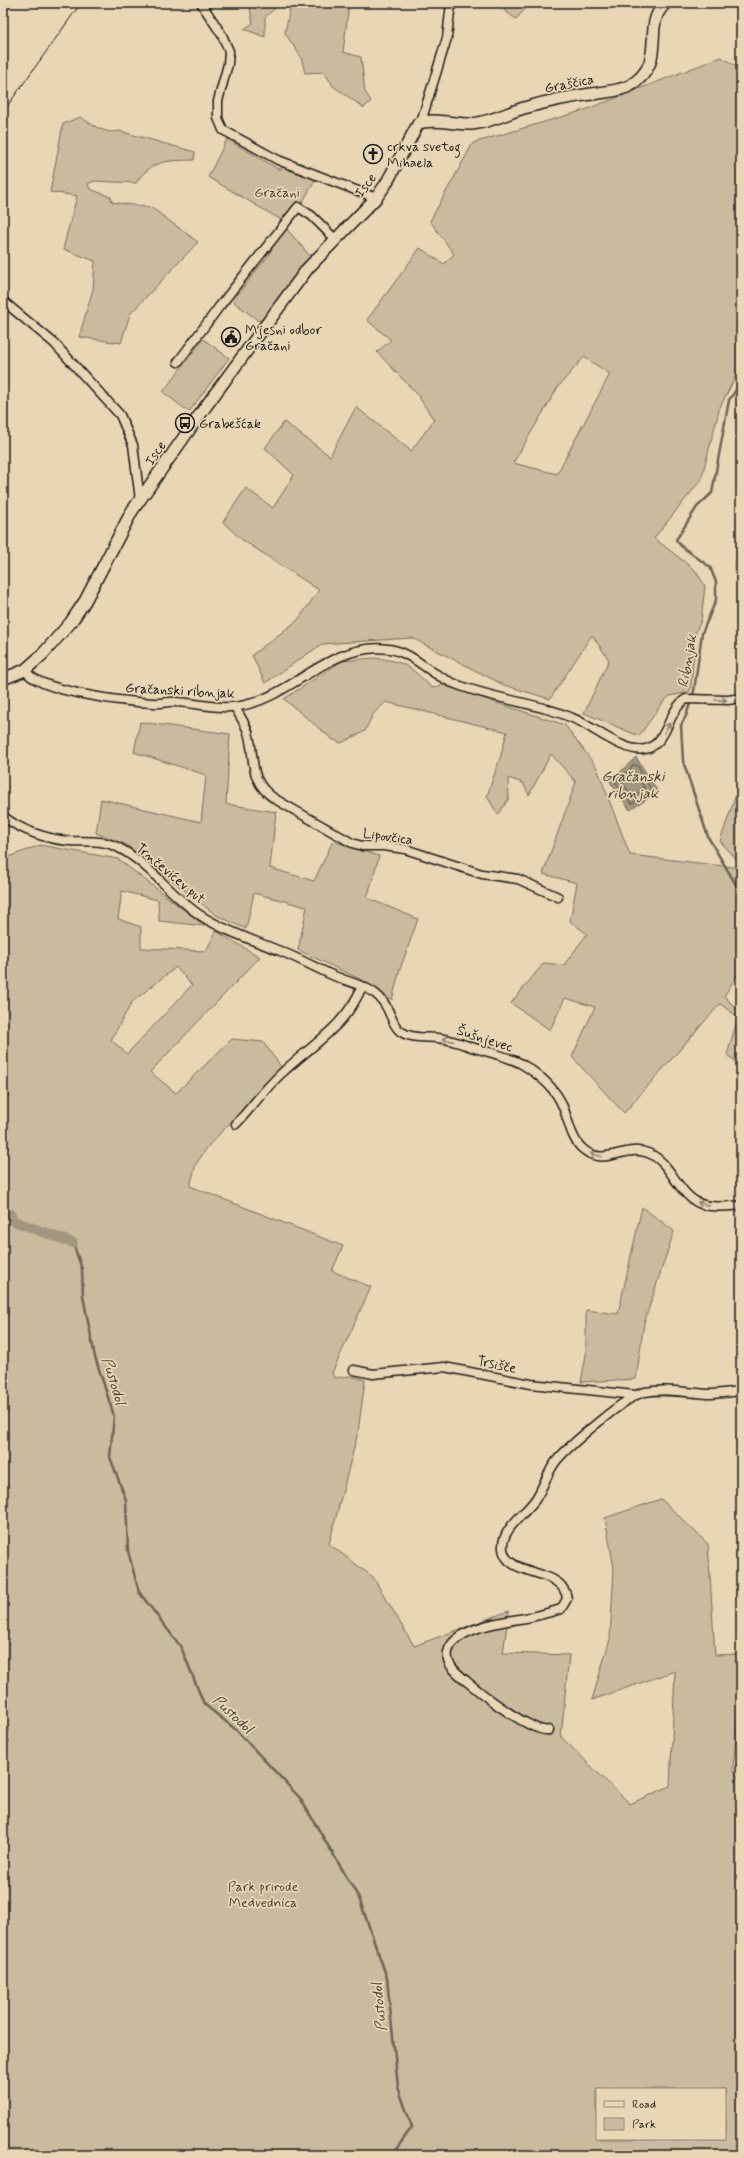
<svg xmlns="http://www.w3.org/2000/svg" width="744" height="2158" font-family="Mynerve,sans-serif">
<rect width="100%" height="100%" fill="#e9d6b4"/>
<filter id="ink" filterUnits="userSpaceOnUse"><feTurbulence type="fractalNoise" baseFrequency=".025" numOctaves="2"/><feDisplacementMap in="SourceGraphic" scale="8" xChannelSelector="R" yChannelSelector="G"/><feConvolveMatrix kernelMatrix="1 2 1 2 8 2 1 2 1" color-interpolation-filters="sRGB"/></filter>
<g filter="url(#ink)">
<g fill="#cbbb9e" stroke="#746c5d" fill-rule="evenodd">
<polygon points="254,3 281,3 265,17 265,37 244,29 253,23 249,4"/>
<polygon points="291,3 323,3 327,5 328,3 351,3 349,4 343,52 361,57 365,92 371,101 364,108 333,86 324,72 305,73 301,57 285,33"/>
<polygon points="494,3 531,3 516,19"/>
<path d="M 721,57 L 741,69 L 741,366 L 720,407 L 701,480 L 654,538 L 696,571 L 705,586 L 701,621 L 696,631 L 691,687 L 689,692 L 670,696 L 664,701 L 639,736 L 584,713 L 609,660 L 592,635 L 550,699 L 504,685 L 412,638 L 322,644 L 265,683 L 252,655 L 298,620 L 319,590 L 241,539 L 223,522 L 246,488 L 273,508 L 294,475 L 265,448 L 284,422 L 330,456 L 356,407 L 411,451 L 434,420 L 417,394 L 377,352 L 391,340 L 367,320 L 420,248 L 444,264 L 454,254 L 430,221 L 473,143 L 585,110 ZM 584,357 L 610,374 L 557,474 L 513,463 L 558,387 Z"/>
<path d="M 80,117 C 92,124 105,135 119,131 L 195,152 L 194,160 C 167,161 152,159 136,183 L 94,181 L 88,184 L 90,189 L 111,197 L 112,202 L 152,208 L 198,242 L 130,314 L 121,343 L 79,337 L 93,289 L 95,261 L 63,249 L 77,196 L 50,192 L 63,124 Z"/>
<polygon points="227,139 280,170 284,165 317,177 301,205 296,202 283,221 208,177"/>
<polygon points="284,226 311,257 264,318 259,321 235,303 234,299 268,256"/>
<polygon points="203,339 229,358 189,412 163,392"/>
<polygon points="741,505 741,570 735,571"/>
<path d="M 373,658 C 406,661 409,666 432,688 L 442,685 L 565,725 L 597,768 L 630,855 L 741,868 L 741,969 L 724,996 L 741,1013 L 741,1065 L 727,1055 L 738,1017 L 720,1004 L 624,1113 L 572,1057 L 595,1007 L 565,998 L 550,1030 L 511,1003 L 544,963 L 564,965 L 587,934 L 570,921 L 577,883 L 543,874 L 576,782 L 551,754 L 529,795 L 523,783 L 508,778 L 509,798 L 498,815 L 487,796 L 501,755 L 507,732 L 386,702 L 373,714 L 365,731 L 341,743 L 332,739 L 284,699 L 342,661 Z"/>
<polygon points="140,722 230,734 226,804 276,812 270,868 314,881 333,841 379,856 367,898 418,919 400,969 392,1000 364,981 298,950 307,907 254,893 246,929 216,915 125,844 96,833 101,799 201,822 206,775 134,752"/>
<polygon points="737,792 741,794 741,864 720,841"/>
<path d="M 40,845 L 118,859 L 205,926 L 159,921 L 158,900 L 122,891 L 118,919 L 141,927 L 141,948 L 206,951 L 216,931 L 260,957 L 150,1072 L 176,1093 L 232,1039 L 263,1042 L 282,1068 L 209,1145 L 196,1164 L 190,1186 L 343,1246 L 332,1271 L 371,1287 L 332,1373 L 334,1378 L 350,1376 L 365,1380 L 358,1432 L 329,1544 L 373,1577 L 414,1646 L 509,1611 L 503,1653 L 569,1655 L 561,1737 L 630,1804 L 670,1786 L 675,1671 L 592,1700 L 610,1639 L 614,1568 L 605,1518 L 661,1499 L 708,1544 L 715,1655 L 741,1654 L 741,1687 L 733,1769 L 741,1782 L 741,2155 L 3,2155 L 3,863 L 6,858 ZM 176,967 L 192,985 L 127,1054 L 111,1040 L 132,1002 ZM 597,2089 L 725,2089 L 725,2139 L 597,2139 Z"/>
<polygon points="642,1207 674,1231 644,1323 636,1379 581,1382 586,1355 586,1310 618,1314"/>
</g>
<polygon fill="#a39680" stroke="#6d6558" points="636,757 658,792 630,810 610,782"/>
<g fill="none" stroke-linecap="round" stroke-linejoin="round">
<g stroke="#524d44" stroke-width="1">
<polygon points="634,765 637,765 652,791 632,804 616,783"/>
<polygon points="633,773 636,773 645,789 633,797 623,784"/>
</g>
<g stroke="#6d6558" stroke-width="2.5">
<polyline points="741,383 729,400 712,493 697,507 676,540 681,546 710,567 716,582 716,600 702,633 694,691 686,716 681,725 683,761 708,837 741,893"/>
<polyline points="3,1085 8,1095"/>
<polyline points="73,1243 82,1269 83,1296 95,1357 114,1416 110,1457 126,1500 128,1551 139,1592 181,1647 204,1704 235,1729 300,1798 359,1898 387,1978 398,2087 412,2127 392,2155"/>
</g>
<polyline stroke="#a39680" stroke-width="10" points="10,1214 14,1221 73,1243"/>
<defs>
<g id="street">
<polyline points="201,3 222,35 229,51 228,64 218,101 218,118 223,130 278,160 376,198"/>
<polyline points="421,122 447,38 451,3"/>
<polyline points="3,301 54,343 120,415 133,445 140,500"/>
<polyline points="178,362 219,307 298,207 312,216 335,239"/>
<path d="M 25,670 C 37,692 128,702 154,703 C 161,704 168,701 176,702 C 198,703 223,711 245,705 C 289,695 321,655 367,649 C 412,644 417,668 453,683 C 494,700 539,702 579,721 C 597,730 629,756 649,748 C 669,739 668,710 686,699 L 728,700 L 741,698"/>
<path d="M 235,707 C 239,715 245,723 248,732 C 256,759 247,780 275,799 L 352,843 L 362,846 L 384,846 L 405,849 L 482,874 L 518,879 L 558,897"/>
<path d="M 3,816 C 20,830 46,839 69,841 C 85,842 101,839 117,847 C 150,863 171,897 203,917 C 227,932 253,940 280,951 C 298,958 314,967 332,975 C 345,981 361,984 373,992 C 391,1004 390,1024 400,1031 C 412,1040 430,1036 444,1039 C 457,1041 469,1047 482,1050 C 495,1054 508,1057 520,1063 C 537,1073 556,1088 563,1107 C 569,1121 571,1140 584,1150 C 605,1167 625,1144 648,1153 C 672,1162 677,1195 701,1204 C 714,1209 728,1205 741,1206"/>
<path d="M 236,1124 C 252,1107 266,1087 283,1072 C 312,1045 348,1024 362,986"/>
<polyline points="354,1370 373,1374 444,1367 531,1384 635,1395"/>
<path d="M 549,1730 C 533,1735 461,1680 451,1666 C 448,1662 447,1657 448,1652 C 454,1626 510,1621 531,1617 C 541,1615 551,1612 561,1609 L 567,1599 L 566,1594 C 557,1567 507,1577 503,1549 C 501,1529 525,1514 535,1500 C 544,1487 547,1472 557,1460 C 569,1446 628,1394 645,1392 C 666,1388 687,1393 708,1394 C 719,1394 730,1392 741,1391"/>
</g>
<path id="secondary" d="M 3,679 L 25,670 L 42,655 L 71,622 L 85,601 L 132,511 L 206,406 L 308,268 L 376,198 L 386,184 L 418,124 C 429,117 458,125 472,124 C 491,122 507,113 524,108 C 548,101 574,96 599,93 C 610,91 621,91 631,85 C 669,61 640,25 666,3"/>
</defs>
<use href="#street" stroke="#1c1c1c" stroke-width="11"/>
<use href="#secondary" stroke="#1c1c1c" stroke-width="14"/>
<use href="#street" stroke="#e9d6b4" stroke-width="8"/>
<use href="#secondary" stroke="#e9d6b4" stroke-width="11"/>
<polyline stroke="#1c1c1c" stroke-width="1" points="3,112 81,3"/>
</g>
<defs><path id="oneway-shaft" d="M-6 0H5M1.5-3L5.5 0L1.5 3" fill="none" stroke-width="1.6" stroke-linecap="round" stroke-linejoin="round"/></defs>
<g stroke="#8d8270">
<use href="#oneway-shaft" transform="translate(721 700) rotate(1)"/>
<use href="#oneway-shaft" transform="translate(667 728) rotate(-60)"/>
<use href="#oneway-shaft" transform="translate(448 1040) rotate(-165)"/>
<use href="#oneway-shaft" transform="translate(596 1155) rotate(-162)"/>
<use href="#oneway-shaft" transform="translate(703 1204) rotate(-161)"/>
</g>
</g>
<defs>
<symbol id="church-ring" viewBox="-11 -11 22 22"><circle r="9.5" fill="#e9d6b4" stroke="#1c1c1c" stroke-width="1.5"/><path d="M-1.2-6h2.4v3.5h3.3v2.4h-3.3V6h-2.4V-.1h-3.3v-2.4h3.3Z" fill="#1c1c1c"/></symbol>
<symbol id="civic-ring" viewBox="-11 -11 22 22"><circle r="9.5" fill="#e9d6b4" stroke="#1c1c1c" stroke-width="1.5"/><path d="M-.6-6.5H3V-4.5H.6V-3L4-1V1h2V6H-6V1h2V-1L-.6-3ZM-1.2 2.5V6h2.4V2.5Z" fill="#1c1c1c"/></symbol>
<symbol id="bus-ring" viewBox="-11 -11 22 22"><circle r="9.5" fill="#e9d6b4" stroke="#1c1c1c" stroke-width="1.5"/><path d="M-5-6H5V4H4V6H2V4H-2V6H-4V4H-5ZM-3.5-4V0h7V-4ZM-3.5 1.2v1.5H-2V1.2ZM2 1.2v1.5H3.5V1.2Z" fill="#1c1c1c"/></symbol>
</defs>
<g fill-rule="evenodd">
<use href="#church-ring" x="362" y="143" width="22" height="22"/>
<use href="#civic-ring" x="220" y="326" width="22" height="22"/>
<use href="#bus-ring" x="174" y="412" width="22" height="22"/>
</g>
<g text-anchor="middle" stroke-width="3.5" stroke-linejoin="round" paint-order="stroke">
<g font-size="14" fill="#1c1c1c" stroke="#e9d6b4">
<text transform="translate(569 83) rotate(-11)" y="5">Graščica</text>
<text transform="translate(365 185) rotate(-53)" y="5">Isce</text>
<text transform="translate(155 453) rotate(-56)" y="5">Isce</text>
<text transform="translate(180 690) rotate(3)" y="5">Gračanski ribnjak</text>
<text transform="translate(388 836) rotate(8)" y="5">Lipovčica</text>
<text transform="translate(171 873) rotate(40)" y="5">Trnčevićev put</text>
<text transform="translate(485 1038) rotate(18)" y="5">Šušnjevec</text>
<text transform="translate(497 1364) rotate(12)" y="5">Trsišče</text>
</g>
<g font-size="14" fill="#1c1c1c" stroke="#e9d6b4" text-anchor="start">
<text x="387" y="151">crkva svetog<tspan x="387" dy="16">Mihaela</tspan></text>
<text x="245" y="334">Mjesni odbor<tspan x="245" dy="16">Gračani</tspan></text>
<text x="199" y="428">Grabešćak</text>
</g>
<g font-size="14" fill="#48443c" stroke="#e9d6b4">
<text x="277" y="197">Gračani</text>
<text x="263" y="1891">Park prirode<tspan x="263" dy="16">Medvednica</tspan></text>
</g>
<g font-size="15" font-style="italic" fill="#44413a" stroke="#e9d6b4">
<text transform="translate(687 661) rotate(-80)" y="5">Ribnjak</text>
<text x="633" y="781">Gračanski<tspan x="633" dy="17">ribnjak</tspan></text>
<text transform="translate(114 1381) rotate(73)" y="5">Pustodol</text>
<text transform="translate(233 1714) rotate(43)" y="5">Pustodol</text>
<text transform="translate(379 2007) rotate(-96)" y="5">Pustodol</text>
</g>
</g>
<rect width="744" height="2158" fill="none" stroke="#e9d6b4" stroke-width="16"/>
<rect x="8" y="8" width="728" height="2142" fill="none" stroke="#1c1c1c" stroke-width="1.5" filter="url(#ink)"/>
<rect x="596" y="2088" width="130" height="52" fill="#e9d6b4" stroke="#978c77"/>
<rect x="604" y="2101" width="20" height="6" fill="#e9d6b4" stroke="#978c77"/>
<text x="632" y="2108" font-size="12" fill="#1c1c1c">Road</text>
<rect x="604" y="2118" width="20" height="12" fill="#cbbb9e" stroke="#978c77"/>
<text x="632" y="2128" font-size="12" fill="#1c1c1c">Park</text>
</svg>
